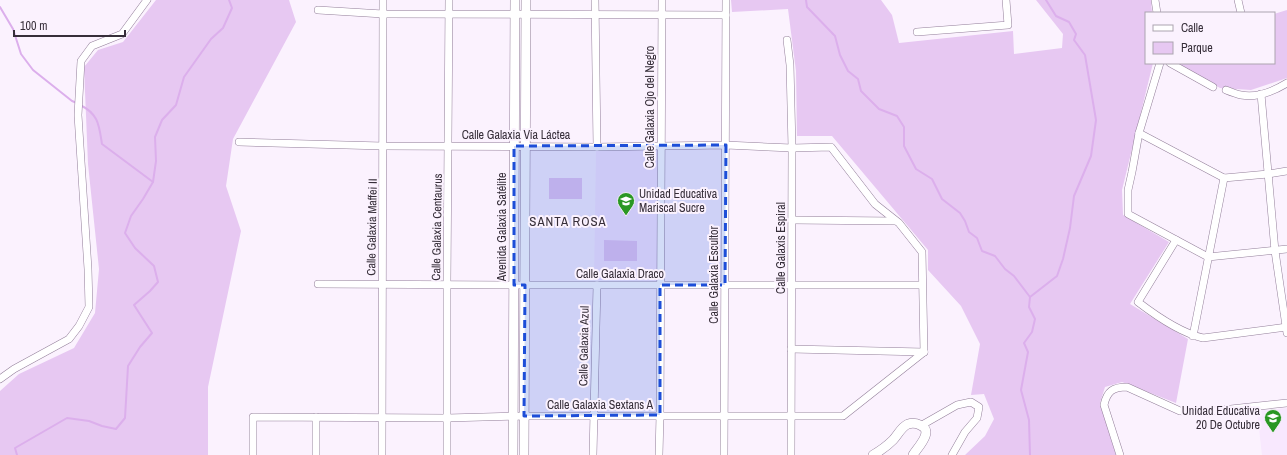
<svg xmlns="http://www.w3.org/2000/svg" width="1287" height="455" font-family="'Archivo Narrow',sans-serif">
<rect width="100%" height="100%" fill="#fbf2fe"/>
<g fill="#f8e8fe">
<polygon points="659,150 657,281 594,280 596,151"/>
<polygon points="1287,408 1287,455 1262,455 1257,411"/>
</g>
<g fill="#e7c8f2">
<polygon points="156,0 289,0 296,22 233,139 226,186 241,231 208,387 208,455 0,455 0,391 19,374 74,348 95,313 99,269 88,164 84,67 98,50 123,42"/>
<polygon points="731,0 881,0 892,15 899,43 1013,31 1014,54 1062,48 1063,34 1036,0 1151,0 1152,13 1146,13 1146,63 1153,63 1122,190 1123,215 1169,242 1130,304 1188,339 1176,403 1122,382 1105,387 1100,403 1116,455 965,455 985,436 994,419 984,394 971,395 980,344 961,306 928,270 928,250 832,136 797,136 796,71 788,9 732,12"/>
<polygon points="1287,10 1287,78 1251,90 1220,88 1176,63 1274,63 1274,14"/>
<rect x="549" y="178" width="33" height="21"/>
<polygon points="604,240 637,241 637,261 604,261"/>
</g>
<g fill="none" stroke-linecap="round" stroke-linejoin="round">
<g stroke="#dcafec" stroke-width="2">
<polyline points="806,0 807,7 835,36 840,55 848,71 858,79 861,91 879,109 897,116 904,127 904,146 916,169 932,179 942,199 960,213 965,221 969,232 977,238 982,251 995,256 1005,269 1014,276 1030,297 1029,307 1035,319 1032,332 1024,343 1028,352 1021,390 1029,420 1030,455"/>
<polyline points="0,7 13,29 21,54 33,70 72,101 77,103"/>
<path d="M 80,105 C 99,114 99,126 102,144 L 153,182"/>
<polyline points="1030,297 1057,276 1063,259 1070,228 1074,196 1091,156 1096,120 1085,55 1074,40 1076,34 1069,22 1056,16 1046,0"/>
<polyline points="17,455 15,448 67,418 89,421 102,426 116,429 125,418 128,366 140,347 152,333 134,305 150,291 158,282 154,266 135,248 125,233 131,216 143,199 153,182 156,161 155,137 162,120 176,105 184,77 211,39 223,28 232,8 229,0"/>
</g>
<defs>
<g id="street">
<polyline points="595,0 597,147"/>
<polyline points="1155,0 1157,13"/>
<polyline points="1238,0 1241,13"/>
<polyline points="318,10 383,14 726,15"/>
<polyline points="917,32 1008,25 1006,0"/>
<polyline points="787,40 790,65 792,148 791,455"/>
<polyline points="1160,63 1139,133 1132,172 1128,190 1128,214 1208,257 1287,249"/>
<polyline points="1170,63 1213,87"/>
<path d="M 1226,90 C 1231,92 1236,94 1241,95 C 1257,98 1274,91 1287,83"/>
<polyline points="1261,94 1275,251 1287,333"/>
<polyline points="1139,133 1224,178 1268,174 1287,171"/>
<polyline points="239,142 383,146 597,147 726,145 792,148 831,147 875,204 899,223 922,252 924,352"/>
<polyline points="792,220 895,221"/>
<path d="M 1176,240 L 1138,302 C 1155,315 1181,333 1203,338 L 1287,327"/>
<polyline points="318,284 514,285 922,285"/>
<polyline points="1193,336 1224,178"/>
<polyline points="791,349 924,352"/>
<polyline points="0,379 14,369 69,339 79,326 89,307 88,269 78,115 81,61 92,46 122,34 147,0"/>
<polyline points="922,425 957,405 971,402 979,407 977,418 965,432 952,455"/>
<polyline points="253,455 253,417 447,418 524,416 843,416 924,352"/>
<polyline points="316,455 316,417"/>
<polyline points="382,455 383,0"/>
<polyline points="447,455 447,284 449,0"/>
<polyline points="593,455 597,285"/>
<polyline points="659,455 660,415 662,0"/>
<polyline points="724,455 726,0"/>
<path d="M 1120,455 L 1104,405 C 1107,391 1113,387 1127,387 L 1180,411 L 1203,412 L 1287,403"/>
</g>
<g id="secondary">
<polyline points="513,455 515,0"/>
<polyline points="524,455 526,0"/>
<path d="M 873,455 C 880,451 887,446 893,440 C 898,435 901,427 908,424 C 911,423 916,423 920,425 C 935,431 917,448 913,455"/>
</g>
</defs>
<use href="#street" stroke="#937f9a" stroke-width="8"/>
<use href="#secondary" stroke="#937f9a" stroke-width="10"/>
<use href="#street" stroke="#fff" stroke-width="7"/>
<use href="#secondary" stroke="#fff" stroke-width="9"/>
</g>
<path fill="#1d4ed8" fill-opacity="0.2" stroke="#1d4ed8" stroke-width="3" stroke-dasharray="8 5" stroke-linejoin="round" d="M 726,145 L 725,285 L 660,285 L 660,415 L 524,416 L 525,285 L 514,285 L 514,146 Z"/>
<defs>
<symbol id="school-pin" viewBox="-11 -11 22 30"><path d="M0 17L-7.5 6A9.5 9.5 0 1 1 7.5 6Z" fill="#2a9723" stroke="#fbf2fe"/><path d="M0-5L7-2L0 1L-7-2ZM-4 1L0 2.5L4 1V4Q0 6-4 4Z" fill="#fff"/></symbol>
</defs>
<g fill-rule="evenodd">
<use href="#school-pin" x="616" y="191" width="20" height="27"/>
<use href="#school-pin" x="1263" y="408" width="20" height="27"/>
</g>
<g text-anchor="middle" stroke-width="4" stroke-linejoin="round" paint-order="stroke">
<g font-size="12" fill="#362e39" stroke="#fbf2fe">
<text transform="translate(650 107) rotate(-90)" y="4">Calle Galaxia Ojo del Negro</text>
<text x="516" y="139">Calle Galaxia Vía Láctea</text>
<text transform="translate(372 227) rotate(-89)" y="4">Calle Galaxia Maffei II</text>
<text transform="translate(437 227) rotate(-89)" y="4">Calle Galaxia Centaurus</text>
<text transform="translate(502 227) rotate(-90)" y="4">Avenida Galaxia Satélite</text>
<text transform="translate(781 248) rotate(-90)" y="4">Calle Galaxis Espiral</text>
<text x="620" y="278">Calle Galaxia Draco</text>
<text transform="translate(714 275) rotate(-90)" y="4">Calle Galaxia Escultor</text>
<text transform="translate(584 346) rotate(-89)" y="4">Calle Galaxia Azul</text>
<text x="600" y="409">Calle Galaxia Sextans A</text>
</g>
<g font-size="12" fill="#362e39" stroke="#fbf2fe" text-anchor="start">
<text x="639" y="198">Unidad Educativa<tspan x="639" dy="14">Mariscal Sucre</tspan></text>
<text x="1260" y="415" text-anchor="end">Unidad Educativa<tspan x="1260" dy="14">20 De Octubre</tspan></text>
</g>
<g font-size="13" letter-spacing="1" fill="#362e39" stroke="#fbf2fe">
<text x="568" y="226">SANTA ROSA</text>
</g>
</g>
<rect x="1145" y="12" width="130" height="52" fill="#fbf2fe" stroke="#aca4af"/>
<rect x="1153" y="25" width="20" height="6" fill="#ffffff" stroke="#aca4af"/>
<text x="1181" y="32" font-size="12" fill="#362e39">Calle</text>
<rect x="1153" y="42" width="20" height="12" fill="#e7c8f2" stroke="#aca4af"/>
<text x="1181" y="52" font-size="12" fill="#362e39">Parque</text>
<path d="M14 30v6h111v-6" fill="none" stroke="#362e39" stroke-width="2"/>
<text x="20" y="30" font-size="12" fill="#362e39" stroke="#fbf2fe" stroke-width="3" paint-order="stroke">100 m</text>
</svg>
